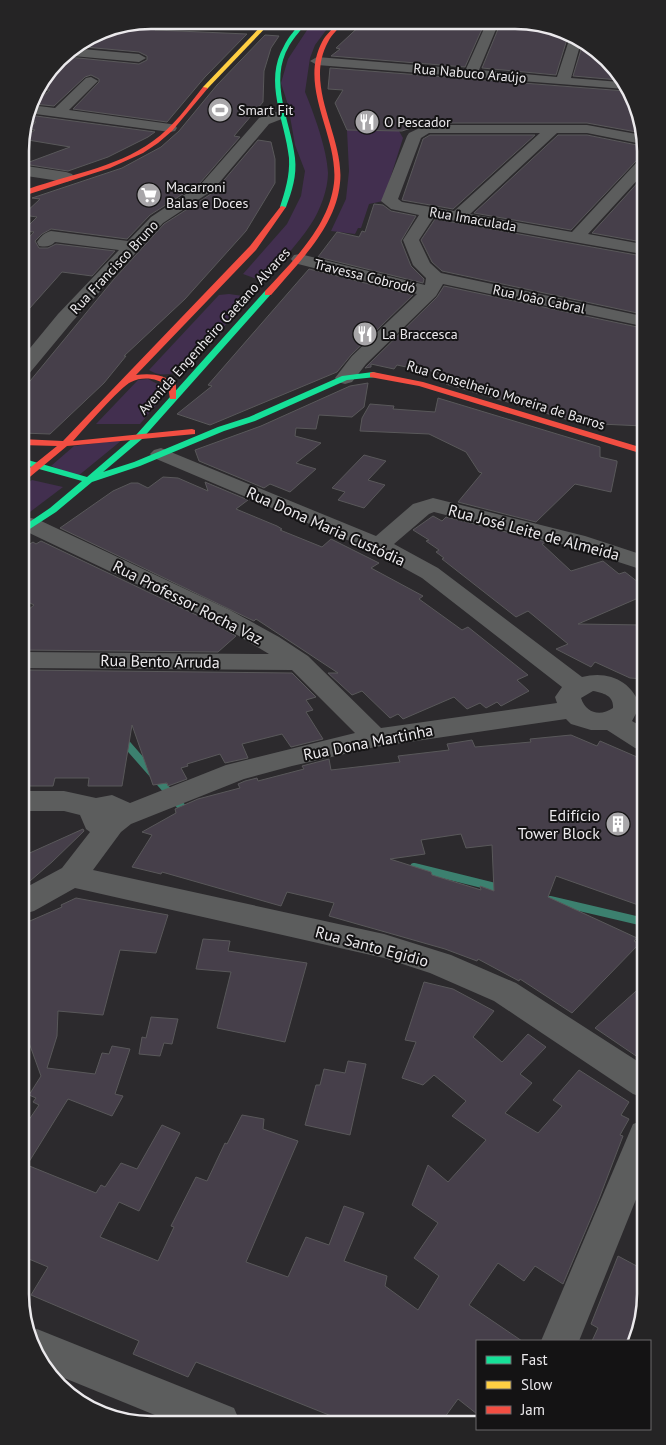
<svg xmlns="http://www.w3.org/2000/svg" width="666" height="1445" font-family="'PT Sans',sans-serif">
<rect width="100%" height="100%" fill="#2c2a2d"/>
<g fill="#422f4f">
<path d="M 313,21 L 333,21 L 315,45 L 310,58 L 305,92 C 314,114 327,149 328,173 C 328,189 320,211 311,224 C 299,243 282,260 267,277 L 257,279 L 243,274 L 287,224 L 301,196 L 305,171 L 295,145 L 288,105 L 281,83 L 288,59 Z"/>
<polygon points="347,130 399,131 403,138 383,201 369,204 361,228 358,228 355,234 331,231 346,199 349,171"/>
<path d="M 229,294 L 243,296 L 248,299 L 189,367 C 176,374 161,378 149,370 L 219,295 Z"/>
<polygon points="148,379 169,390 140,424 96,424 138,380"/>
<polygon points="122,440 78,476 51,466 74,446"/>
<polygon points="32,480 63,487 22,518 22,487"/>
</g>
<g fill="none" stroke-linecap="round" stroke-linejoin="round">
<g stroke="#3c806f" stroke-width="8">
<polyline points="123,740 187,813"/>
<polyline points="414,867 503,889"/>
<polyline points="550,900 644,922"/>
</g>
</g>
<g fill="#463f4a" stroke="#59585a" fill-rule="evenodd">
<polygon points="150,20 171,20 155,30 247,34 205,77 167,122 73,109 99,82 99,79 91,75 85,77 54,106 34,104 50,90 36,90 68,57 139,64 147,60 147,56 139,52 74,46 101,30"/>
<polygon points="365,21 442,22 444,24 482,29 465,67 331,56 340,49 336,48"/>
<polygon points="501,22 530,22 538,24 536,27 553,28 568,36 556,75 482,68"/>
<polygon points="265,35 279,36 271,48 264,71 263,102 234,136 240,137 200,183 150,215 127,239 51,229 42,234 35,241 39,248 48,248 56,244 115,251 92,276 62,272 21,318 21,246 34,232 23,231 37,217 23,215 40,199 32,198 122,168 161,147 179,131 217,85"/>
<polygon points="583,43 602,53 619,80 573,76"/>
<polygon points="330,68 625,91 641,116 642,133 587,123 426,123 402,131 347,130 335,103 343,90 328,89"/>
<polygon points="36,116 155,132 148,137 108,157 68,171 24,164 70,147 22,139 35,130 27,129 36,122 27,121"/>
<polygon points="430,135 535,135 453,209 402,200 423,139"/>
<polygon points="558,135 587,135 642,146 642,158 636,161 571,230 474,213"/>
<polygon points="258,140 271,142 275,159 275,183 246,231 185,299 124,356 126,356 104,383 50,434 21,433 21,392 114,279 164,224 214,192"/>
<polygon points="642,178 642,242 592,233"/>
<polygon points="374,204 383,205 391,211 416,216 401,241 411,266 424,279 423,283 318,257 337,232 359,237 362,231 365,232"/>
<polygon points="435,219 642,256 642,314 442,271 432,262 421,240"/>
<polygon points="309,269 413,295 351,355 337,372 210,425 177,414 212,386 208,385"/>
<polygon points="444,286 642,328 643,426 600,424 600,429 446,384 453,377 413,366 411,368 397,365 394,369 371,364 371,367 365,368 437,297"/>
<polygon points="368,383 364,407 352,417 319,415 316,429 296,428 295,436 321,443 296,463 316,469 290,492 270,484 264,488 199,461 195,450 261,426 350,386"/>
<polygon points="438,398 600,447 600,457 617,461 617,463 611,492 575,484 536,522 458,502 482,473 479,472 466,452 429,434 360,431 362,418 370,404 394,406 393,409 435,412"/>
<polygon points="364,455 386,461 368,480 385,485 364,508 338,500 345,492 332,488"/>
<polygon points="163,477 178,478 208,491 205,482 248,500 236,509 277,526 282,529 280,530 322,547 331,539 379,563 371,568 423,596 419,599 462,630 468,627 528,675 517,680 529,691 501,706 497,702 486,708 480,703 467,709 454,697 403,719 398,714 390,718 362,691 352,695 328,673 338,673 256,619 254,621 60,528 113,491 131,483 138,483 148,488"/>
<polygon points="433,516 442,521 446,517 546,542 542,544 571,571 603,561 619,574 625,572 643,586 643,596 578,624 643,625 643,679 630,678 595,662 591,667 556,649 568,644 528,611 516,617 442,559 444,558 436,552 439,550 426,541 429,540 413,530"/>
<polygon points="41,541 211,622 236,636 218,652 22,650 22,615 34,605 22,599 22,549 33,542 36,544"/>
<polygon points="22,670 292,673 316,697 306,700 313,710 306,712 323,739 291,747 282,734 242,744 248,758 225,763 220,754 187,764 188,766 181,768 187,779 168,786 167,783 153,785 132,725 122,786 88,786 89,778 55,778 53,786 23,786"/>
<path d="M 571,735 L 597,746 L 600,741 L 644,760 L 644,907 L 556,876 L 548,897 L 637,938 L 634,941 L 639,944 L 572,1013 L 520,979 L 519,981 L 478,959 L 477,961 L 445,949 L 329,916 L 334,903 L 287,892 L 281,906 L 162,872 L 161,874 L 132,867 L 152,835 L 142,832 L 176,813 L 175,809 L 198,799 L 240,788 L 238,784 L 245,781 L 257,778 L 258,781 L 304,769 L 302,766 L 329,759 L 331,770 L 400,762 L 398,756 L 449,750 L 447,744 L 472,740 L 475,747 L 531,742 L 530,739 ZM 461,834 L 466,848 L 492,845 L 494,891 L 480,886 L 481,890 L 432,875 L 431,872 L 390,859 L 425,854 L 421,840 Z"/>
<polygon points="83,829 84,831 52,862 23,887 23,856"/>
<polygon points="76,898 168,915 156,953 120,950 103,1015 58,1011 57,1036 47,1068 95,1074 102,1053 109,1054 112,1046 130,1049 115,1094 123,1096 112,1116 68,1099 27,1165 96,1193 101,1185 105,1187 121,1163 137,1169 162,1125 180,1133 139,1211 119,1202 100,1237 158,1261 174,1227 171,1226 196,1177 207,1181 225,1143 227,1144 242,1115 264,1119 263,1129 298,1141 246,1262 288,1277 306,1237 329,1245 344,1206 364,1213 344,1261 387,1276 385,1286 418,1310 439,1276 414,1258 438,1223 412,1205 428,1165 448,1182 486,1140 452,1116 466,1101 434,1075 423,1085 402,1078 416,1042 405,1040 424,982 453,989 494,1011 473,1037 502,1062 528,1034 546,1047 520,1074 532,1083 505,1113 538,1133 562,1106 553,1100 579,1070 629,1102 621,1115 629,1119 620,1135 623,1136 599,1199 563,1284 535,1266 524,1281 498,1263 469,1305 522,1341 477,1341 477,1414 458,1399 442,1421 344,1421 196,1362 188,1377 133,1354 139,1341 31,1295 48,1267 24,1257 24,1127 39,1105 33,1102 36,1098 29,1095 41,1076 23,1026 23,924 62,907 61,905"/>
<polygon points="203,939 230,941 228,951 307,963 285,1042 217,1028 231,972 196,969"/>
<polygon points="645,983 645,1062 595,1028"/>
<polygon points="151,1017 178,1019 172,1044 164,1043 160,1056 139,1054 142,1037 146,1038"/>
<polygon points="348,1061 366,1064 350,1135 305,1125 316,1085 320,1085 324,1069 345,1073"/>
<polygon points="618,1256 646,1271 646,1303 637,1341 592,1341 598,1328 591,1324"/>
</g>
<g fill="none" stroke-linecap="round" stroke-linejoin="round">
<polygon fill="#5c5d5d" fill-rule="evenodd" points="444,22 467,22 495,26 492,28"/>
<g fill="#5c5d5d" fill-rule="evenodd">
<polygon points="487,22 499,22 479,70 557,77 570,37 581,42 571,78 620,82 625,89 317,65 310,61 317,57 466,69"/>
<polygon points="71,48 139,54 146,58 139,62 62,55"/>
<polygon points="91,77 98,81 69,110 170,124 175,125 177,128 175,131 170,132 28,113 30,105 55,108 86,78"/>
<path d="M 282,110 L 287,111 L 289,114 L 287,117 L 269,124 L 213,190 L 163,223 L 72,322 L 28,375 L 21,377 L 21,359 L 58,314 L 119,250 L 55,242 C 50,247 46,247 39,246 L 37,242 C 41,236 44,233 51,231 L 128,241 L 151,217 L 201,184 L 259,118 Z"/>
<path d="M 426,125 L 587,125 L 642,135 L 642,144 L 587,133 L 557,133 L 470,214 L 572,232 L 637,162 L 642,160 L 642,175 L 588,234 L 642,244 L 642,254 L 434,217 L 419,240 L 430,263 L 441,273 L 642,316 L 642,326 L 443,284 L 436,296 L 366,364 L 352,382 L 345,384 L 338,382 L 335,378 L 352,356 L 417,294 L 294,263 L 291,259 L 294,255 L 300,254 L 425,285 L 426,278 L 413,265 L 403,240 L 419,215 L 391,209 L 381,201 L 407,136 L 409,133 ZM 429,133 L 540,133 L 454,211 L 402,202 L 398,199 L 421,138 Z"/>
<polygon points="20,165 66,172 72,174 74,177 72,180 66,182 20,175"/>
<path d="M 161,448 L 376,536 L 413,504 L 433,498 L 585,536 L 643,555 L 643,570 L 569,546 L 434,512 L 429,514 L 394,544 L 438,568 L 582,677 C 608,670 632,681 640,706 L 632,721 L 644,728 L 644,750 L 635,748 L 607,730 L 591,730 L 571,724 L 566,719 L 375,747 L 292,766 L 244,779 L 131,824 L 121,832 L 93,870 L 384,934 L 451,955 L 516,983 L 645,1066 L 645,1098 L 633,1094 L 494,1001 L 430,973 L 384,958 L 75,888 L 34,911 L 23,914 L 23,889 L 62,868 L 90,832 L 86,829 L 80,815 L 64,811 L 23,811 L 23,791 L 64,791 L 96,798 L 112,795 L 130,803 L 226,765 L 355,733 L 292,670 L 22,668 L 22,652 L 269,654 L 212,620 L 23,530 L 23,520 L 31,518 L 39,520 L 230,610 L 279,637 L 308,656 L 381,728 L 557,703 L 555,697 L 562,687 L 422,578 L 371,550 L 154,458 L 150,454 L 154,450 ZM 593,691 C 604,693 614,696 613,708 C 600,717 586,713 581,698 Z"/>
<polygon points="645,1120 645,1177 579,1341 541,1341 633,1124"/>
<polygon points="37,1329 234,1408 240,1422 172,1422 52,1373 27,1333"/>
</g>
<g fill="#16e098" fill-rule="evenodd">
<path d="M 302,21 L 308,21 C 302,29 294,37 289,46 C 268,82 291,121 295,158 C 297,176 292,191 286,207 L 283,209 L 280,207 C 285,191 290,176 289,158 C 285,120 263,82 284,46 C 288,37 296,29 302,21 Z"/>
<polygon points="265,291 272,293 142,439 103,472 134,462 218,427 249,417 342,376 373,372 376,373 376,377 347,380 255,421 224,431 140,466 92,482 56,512 22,534 22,527 50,508 82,481 21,464 21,458 87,477 136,435"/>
</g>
<polygon fill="#ffcf43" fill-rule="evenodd" points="266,21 272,21 207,89 203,89 203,87"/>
<g fill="#f24e42" fill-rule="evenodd">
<path d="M 339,21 L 345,21 C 339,28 332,34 328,42 C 303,87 345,137 340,183 C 336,227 298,263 271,295 L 265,295 L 265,291 C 293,261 329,226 334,183 C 339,136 298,88 322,42 C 326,34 334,28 339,21 Z"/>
<path d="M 203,87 L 208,88 L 172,131 L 158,143 L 143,153 L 110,168 L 20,197 L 20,192 C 64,175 115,169 153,141 C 173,127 188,106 203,87 Z"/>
<path d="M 281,206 L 286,207 L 256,250 L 136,375 C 150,373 165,374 176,385 L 176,399 L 170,399 L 168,386 C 157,378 143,376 131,382 C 120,387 84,429 73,441 L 192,429 L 195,430 L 195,434 L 67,446 L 25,481 L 22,482 L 21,475 L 57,446 L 21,445 L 21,439 L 63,441 L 250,246 Z"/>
<polygon points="373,372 423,382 643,448 643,454 419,386 370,377 370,373"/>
</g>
</g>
<defs>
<symbol id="stadium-disc" viewBox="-11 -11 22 22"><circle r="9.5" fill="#a8a6a9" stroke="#141314"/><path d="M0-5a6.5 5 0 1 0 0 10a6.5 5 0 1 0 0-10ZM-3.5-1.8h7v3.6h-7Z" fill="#fff"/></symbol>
<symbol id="restaurant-disc" viewBox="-11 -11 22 22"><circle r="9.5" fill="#a8a6a9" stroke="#141314"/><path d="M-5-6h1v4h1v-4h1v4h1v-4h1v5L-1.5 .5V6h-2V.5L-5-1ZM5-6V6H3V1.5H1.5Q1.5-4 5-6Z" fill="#fff"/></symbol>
<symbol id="supermarket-disc" viewBox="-11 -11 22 22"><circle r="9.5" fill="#a8a6a9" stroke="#141314"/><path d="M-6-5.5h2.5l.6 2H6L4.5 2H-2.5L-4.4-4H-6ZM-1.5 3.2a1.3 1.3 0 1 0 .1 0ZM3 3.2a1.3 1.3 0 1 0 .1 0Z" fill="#fff"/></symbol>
<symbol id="building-disc" viewBox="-11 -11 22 22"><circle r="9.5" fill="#a8a6a9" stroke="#141314"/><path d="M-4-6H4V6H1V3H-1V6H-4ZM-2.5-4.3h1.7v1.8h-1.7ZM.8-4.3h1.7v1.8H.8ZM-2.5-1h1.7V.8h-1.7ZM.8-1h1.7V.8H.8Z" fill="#fff"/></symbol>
</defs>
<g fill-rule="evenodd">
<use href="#stadium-disc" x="206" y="96" width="28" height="28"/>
<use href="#restaurant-disc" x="353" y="108" width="28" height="28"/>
<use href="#supermarket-disc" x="135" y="181" width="28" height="28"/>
<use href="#restaurant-disc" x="351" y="320" width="28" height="28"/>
<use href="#building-disc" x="604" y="810" width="28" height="28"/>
</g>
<g text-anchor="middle" stroke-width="4" stroke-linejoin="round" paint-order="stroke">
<g font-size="14" fill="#ebe9ec" stroke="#141314">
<text transform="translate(470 73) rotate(5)" y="5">Rua Nabuco Araújo</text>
<text transform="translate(473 219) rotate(10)" y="5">Rua Imaculada</text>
<text transform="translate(114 267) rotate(-47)" y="5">Rua Francisco Bruno</text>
<text transform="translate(365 276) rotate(14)" y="5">Travessa Cobrodó</text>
<text transform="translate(539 299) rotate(12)" y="5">Rua João Cabral</text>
<text transform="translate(214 331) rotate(-48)" y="5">Avenida Engenheiro Caetano Alvares</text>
<text transform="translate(506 395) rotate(17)" y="5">Rua Conselheiro Moreira de Barros</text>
</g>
<g font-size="14" fill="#ebe9ec" stroke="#141314" text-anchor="start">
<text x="238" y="115">Smart Fit</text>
<text x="384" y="127">O Pescador</text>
<text x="166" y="192">Macarroni<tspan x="166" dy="16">Balas e Doces</tspan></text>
<text x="382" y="339">La Braccesca</text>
</g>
<g font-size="16" fill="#ebe9ec" stroke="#141314">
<text transform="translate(326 526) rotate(24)" y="6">Rua Dona Maria Custódia</text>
<text transform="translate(534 532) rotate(15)" y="6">Rua José Leite de Almeida</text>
<text transform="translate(188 602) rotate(27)" y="6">Rua Professor Rocha Vaz</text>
<text transform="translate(160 661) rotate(1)" y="6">Rua Bento Arruda</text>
<text transform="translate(368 742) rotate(-11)" y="6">Rua Dona Martinha</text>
<text transform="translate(372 946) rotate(15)" y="6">Rua Santo Egidio</text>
</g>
<g font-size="16" fill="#ebe9ec" stroke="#141314" text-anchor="end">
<text x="600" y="821">Edifício<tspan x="600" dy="18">Tower Block</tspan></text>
</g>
</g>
<path d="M0 0H666V1445H0ZM151 29H515A122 122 0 0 1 637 151V1294A122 122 0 0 1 515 1416H151A122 122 0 0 1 29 1294V151A122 122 0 0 1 151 29Z" fill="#252425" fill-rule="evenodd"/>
<path fill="none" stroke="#ebe9ec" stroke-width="2.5" d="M151 29H515A122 122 0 0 1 637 151V1294A122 122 0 0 1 515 1416H151A122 122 0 0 1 29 1294V151A122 122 0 0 1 151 29Z"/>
<rect x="476" y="1340" width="175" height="90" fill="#141314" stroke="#6a696a"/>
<rect x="486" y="1356" width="25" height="8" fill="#16e098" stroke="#6a696a"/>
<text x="521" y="1365" font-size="15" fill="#ebe9ec">Fast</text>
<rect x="486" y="1381" width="25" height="8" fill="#ffcf43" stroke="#6a696a"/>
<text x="521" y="1390" font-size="15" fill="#ebe9ec">Slow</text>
<rect x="486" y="1406" width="25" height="8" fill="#f24e42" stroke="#6a696a"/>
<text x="521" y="1415" font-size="15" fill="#ebe9ec">Jam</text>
</svg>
